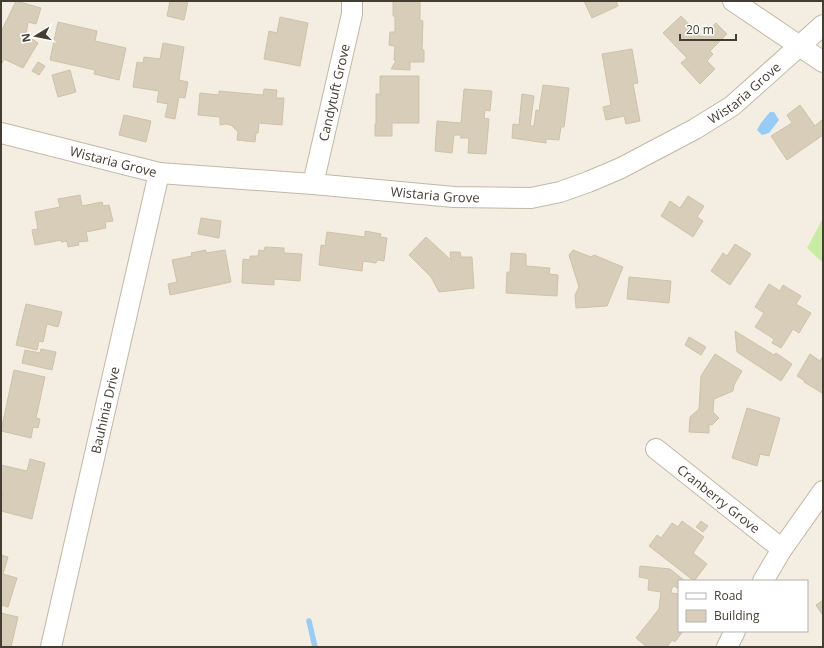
<svg xmlns="http://www.w3.org/2000/svg" width="824" height="648" font-family="'Open Sans',sans-serif">
<rect width="100%" height="100%" fill="#f3eee1"/>
<polygon fill="#c9eca5" points="823,218 823,263 807,248"/>
<polygon fill="#96ccf7" points="770,112 774,112 779,120 769,133 762,135 757,130 761,123"/>
<g fill="none" stroke-linecap="round" stroke-linejoin="round">
<polyline stroke="#96ccf7" stroke-width="5.5" points="309,621 315,647"/>
</g>
<g fill="#d8cdb8" stroke="#d0c2a8">
<polygon points="16,1 41,8 36,24 28,22 26,35 38,43 23,68 4,59 1,65 1,32"/>
<polygon points="170,1 188,1 184,20 167,16"/>
<polygon points="396,1 420,1 420,20 423,21 422,50 424,50 424,62 410,62 410,70 391,69 396,61 394,60 395,46 389,45 390,32 395,32 395,16 393,16 393,2"/>
<polygon points="584,1 616,1 618,6 592,18"/>
<polygon points="681,16 701,37 716,23 727,34 710,51 713,54 707,61 715,69 700,84 681,63 687,58 663,33"/>
<polygon points="280,17 308,23 300,66 264,59 269,31 277,33"/>
<polygon points="58,22 97,31 95,41 126,48 119,80 94,74 95,70 50,60"/>
<polygon points="163,43 184,47 179,80 188,82 185,98 179,97 175,119 165,117 168,104 157,102 159,91 133,87 137,62 143,63 144,57 160,59"/>
<polygon points="632,49 638,83 633,84 640,121 626,124 624,116 606,120 603,107 611,105 602,54"/>
<polygon points="38,62 45,66 39,75 32,71"/>
<polygon points="70,70 76,92 58,97 52,75"/>
<polygon points="380,76 419,76 419,123 392,123 392,136 375,136 375,124 376,124 376,94 380,94"/>
<polygon points="543,85 569,88 564,127 561,127 559,140 546,139 546,143 512,138 513,124 519,125 522,94 534,96 530,126 534,126 536,110 539,111"/>
<polygon points="264,89 277,90 276,98 284,98 282,125 259,123 258,133 256,133 255,142 237,140 238,132 231,125 225,124 220,125 220,117 198,115 200,93 219,95 219,91 263,95"/>
<polygon points="464,89 492,91 490,111 485,110 484,118 489,119 486,154 468,153 469,138 460,138 462,135 454,135 452,153 435,151 437,121 461,123"/>
<polygon points="800,105 815,126 823,119 823,135 787,160 771,136 792,123 787,115"/>
<polygon points="124,115 151,121 146,142 119,135"/>
<polygon points="80,195 82,206 102,202 103,206 109,205 113,221 105,222 106,228 86,232 88,241 78,242 79,245 68,247 67,241 61,242 62,240 35,245 32,230 38,229 35,212 60,207 58,199"/>
<polygon points="688,196 704,206 697,217 703,221 693,237 661,216 670,201 680,208"/>
<polygon points="201,218 221,221 219,238 198,234"/>
<polygon points="365,231 381,234 380,237 387,238 384,261 377,260 376,263 363,261 362,271 319,265 321,245 325,246 327,232 365,237"/>
<polygon points="426,237 451,260 450,252 460,252 461,257 472,257 474,288 439,292 431,277 409,255"/>
<polygon points="735,244 751,254 730,285 711,271 723,253 727,256"/>
<polygon points="265,247 284,248 284,253 302,254 300,281 274,279 274,285 242,283 243,259 250,260 250,256 258,256 259,250 264,251"/>
<polygon points="206,250 206,253 225,250 231,282 170,295 168,284 177,282 172,260 192,256 191,253"/>
<polygon points="573,250 591,257 594,255 623,267 607,306 576,308 575,295 579,287 569,255"/>
<polygon points="511,253 526,254 526,266 550,268 549,274 558,275 557,296 506,293 507,272 510,272"/>
<polygon points="629,277 671,281 669,303 627,299"/>
<polygon points="769,284 780,291 783,285 801,296 796,304 811,313 799,333 793,329 781,348 772,343 774,339 755,327 764,313 755,307"/>
<polygon points="26,304 62,312 58,327 47,324 43,342 39,341 37,350 16,345"/>
<polygon points="735,331 774,355 776,353 792,364 781,381 737,352"/>
<polygon points="689,337 706,347 701,355 685,345"/>
<polygon points="41,349 56,352 52,370 22,363 25,350 40,353"/>
<polygon points="715,354 742,371 734,385 733,391 714,399 713,412 719,418 712,425 709,424 709,433 689,432 690,417 699,409 701,376"/>
<polygon points="810,354 820,361 823,356 823,391 822,393 804,382 805,381 797,376"/>
<polygon points="14,370 45,377 36,418 40,419 38,428 33,427 31,438 1,431"/>
<polygon points="747,408 780,418 769,456 760,454 757,466 732,458"/>
<polygon points="30,459 45,463 32,519 1,511 1,499 3,492 1,491 1,465 27,471"/>
<polygon points="682,521 704,537 693,553 707,564 694,581 649,546 657,535 661,538 672,523 678,527"/>
<polygon points="701,521 708,526 703,532 696,527"/>
<polygon points="1,555 8,557 3,574 17,578 8,607 1,605"/>
<polygon points="640,566 670,569 685,581 679,581 679,589 674,586 672,588 671,593 679,594 679,631 683,631 675,642 672,640 667,647 647,647 636,638 659,609 661,592 648,590 649,579 639,577"/>
<polygon points="823,600 823,616 816,605"/>
<polygon points="1,613 18,617 11,647 1,647"/>
</g>
<g fill="none" stroke-linecap="round" stroke-linejoin="round">
<defs>
<g id="street">
<polyline points="733,1 823,62"/>
<path id="s1" d="M 1,133 L 159,173 L 313,184 L 454,197 L 531,198 L 560,192 L 588,182 L 621,168 L 695,129 L 732,106 L 823,25"/>
<path id="s2" d="M 313,184 L 352,14 L 352,1"/>
<path id="s3" d="M 656,449 L 782,549"/>
<polyline points="763,581 782,549 823,491"/>
<path id="s4" d="M 51,647 L 159,173"/>
<polyline points="727,647 735,631"/>
</g>
</defs>
<use href="#street" stroke="#c1b9a6" stroke-width="22"/>
<use href="#street" stroke="#fff" stroke-width="20"/>
</g>
<g text-anchor="middle" stroke-width="3" stroke-linejoin="round" paint-order="stroke">
<g font-size="13" fill="#443d32" stroke="#fff">
<text dy="5" stroke="none"><textPath href="#s1" startOffset="776">Wistaria Grove</textPath></text>
<text dy="5" stroke="none"><textPath href="#s2" startOffset="94">Candytuft Grove</textPath></text>
<text dy="5" stroke="none"><textPath href="#s1" startOffset="116">Wistaria Grove</textPath></text>
<text dy="5" stroke="none"><textPath href="#s1" startOffset="440">Wistaria Grove</textPath></text>
<text dy="5" stroke="none"><textPath href="#s4" startOffset="243">Bauhinia Drive</textPath></text>
<text dy="5" stroke="none"><textPath href="#s3" startOffset="80">Cranberry Grove</textPath></text>
</g>
</g>
<rect width="824" height="648" fill="none" stroke="#443d32" stroke-width="4"/>
<rect x="678" y="580" width="130" height="52" fill="#ffffff" stroke="#b4b1ad"/>
<rect x="686" y="593" width="20" height="6" fill="#ffffff" stroke="#b4b1ad"/>
<text x="714" y="600" font-size="12" fill="#443d32">Road</text>
<rect x="686" y="610" width="20" height="12" fill="#d8cdb8" stroke="#b4b1ad"/>
<text x="714" y="620" font-size="12" fill="#443d32">Building</text>
<g transform="translate(36 36) rotate(260)" stroke="#ffffff" stroke-width="3" paint-order="stroke">
<path d="M0-3L7 15L0 10L-7 15Z" fill="#443d32"/>
<text y="-6" font-size="11" font-weight="bold" text-anchor="middle" fill="#443d32">N</text>
</g>
<path d="M680 34v6h56v-6" fill="none" stroke="#443d32" stroke-width="2"/>
<text x="686" y="34" font-size="12" fill="#443d32" stroke="#ffffff" stroke-width="3" paint-order="stroke">20 m</text>
</svg>
